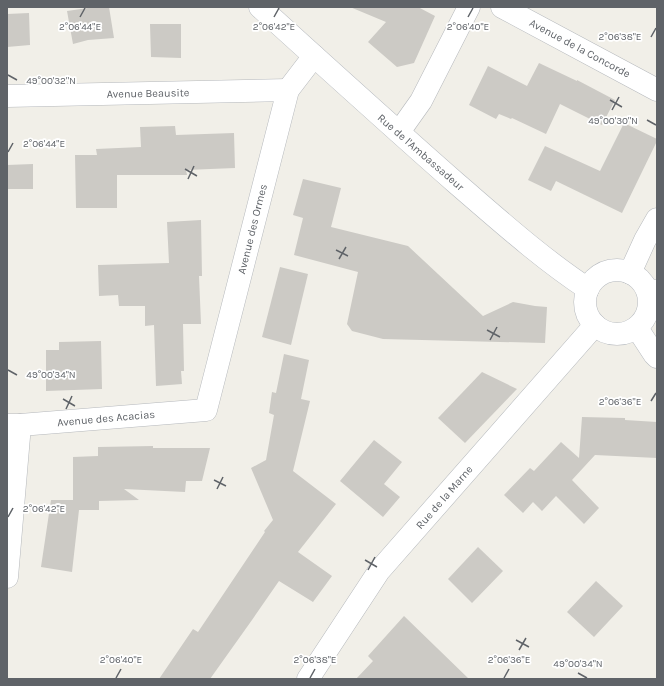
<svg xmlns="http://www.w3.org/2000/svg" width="664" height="686" font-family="Karla,sans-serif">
<rect width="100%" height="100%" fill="#f1efe8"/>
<g fill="#cccac5">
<polygon points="95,7 109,7 114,38 88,40 73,44 67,11"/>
<polygon points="350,7 418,7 435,16 414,63 397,67 368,42 386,22"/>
<polygon points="29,13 30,45 7,47 7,14"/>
<polygon points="150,24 181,24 181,58 151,57"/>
<polygon points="539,63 577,81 577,80 615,100 602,125 560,104 546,134 512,118 511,119 499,114 496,119 469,105 488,66 527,86"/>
<polygon points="624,123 657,139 657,141 622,213 556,181 551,191 528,180 545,146 600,171"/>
<polygon points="175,126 176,135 234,133 235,168 186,170 187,175 117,175 117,208 76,208 75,155 97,155 96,149 141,147 140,127"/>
<polygon points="33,164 33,189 7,189 7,165"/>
<polygon points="303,179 341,188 331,227 408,246 483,316 513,302 535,306 547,307 545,343 383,339 352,331 347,324 358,272 294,255 303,218 293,215"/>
<polygon points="201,220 202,276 199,276 201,324 183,324 184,371 181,371 182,384 156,386 154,325 145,326 145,306 119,306 118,295 99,296 98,265 169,263 167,222"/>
<polygon points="280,267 308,274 291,345 262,337"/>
<polygon points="101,341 102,389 46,391 46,350 59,350 59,342"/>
<polygon points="284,354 309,360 301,399 310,401 293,471 336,504 298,552 332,576 313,602 279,581 252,620 210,679 159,679 193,629 198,632 265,532 264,531 273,520 251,468 266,460 274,415 269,413 272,392 276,393"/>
<polygon points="482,372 517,389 465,443 438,418"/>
<polygon points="582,417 625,418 625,420 657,422 657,458 595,455 572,480 599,508 584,524 556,496 542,511 533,502 523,513 504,495 530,468 534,471 561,442 579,458"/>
<polygon points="374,440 402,462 384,484 400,497 383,517 340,481"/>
<polygon points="153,446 153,448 210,448 202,481 186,481 185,492 124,489 139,500 99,501 99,510 79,510 72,572 41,567 51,500 73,500 73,457 98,456 98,447"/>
<polygon points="478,547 503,571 472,603 448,579"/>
<polygon points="596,581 623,606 594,637 567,612"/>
<polygon points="404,616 469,679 356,679 373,661 368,656"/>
</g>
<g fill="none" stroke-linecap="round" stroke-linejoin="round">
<defs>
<g id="minor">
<polyline points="502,7 657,90"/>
<polyline points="7,96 288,90"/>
<polyline points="399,132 421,101 469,7"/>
<polyline points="630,273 645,240 657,219"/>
<polyline points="647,290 657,291"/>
<polyline points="7,425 20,425 206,410 288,90 314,56"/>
<polyline points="7,577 20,425"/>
</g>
<polyline id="tertiary" points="308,679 379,571 595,325"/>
<g id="secondary">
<path d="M 260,7 C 325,66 390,125 456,183 C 499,220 541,258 588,289"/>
<circle cx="617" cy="302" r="32"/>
<polyline points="637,328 654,354 657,357"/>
</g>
</defs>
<use href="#minor" stroke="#b5b8bc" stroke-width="23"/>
<use href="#tertiary" stroke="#b5b8bc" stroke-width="23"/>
<use href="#secondary" stroke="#b6babf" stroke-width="23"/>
<use href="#minor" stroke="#fff" stroke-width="22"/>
<use href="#tertiary" stroke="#fff" stroke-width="22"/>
<use href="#secondary" stroke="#fff" stroke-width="22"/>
</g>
<path fill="none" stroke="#5f6368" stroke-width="1.5" d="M 80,17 L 85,8M 274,17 L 279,8M 468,17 L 473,8M 651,37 L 656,28M 8,75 L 17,80M 610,100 L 622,107M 612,110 L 619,97M 647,120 L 656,125M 8,152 L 13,143M 185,169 L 197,176M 188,179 L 194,166M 336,250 L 348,256M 339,259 L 346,247M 487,330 L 500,337M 490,340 L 497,327M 8,370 L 17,375M 63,399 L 75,406M 651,401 L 656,393M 66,409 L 72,396M 214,480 L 226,486M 217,489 L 223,477M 8,517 L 13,508M 365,560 L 377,567M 368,570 L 375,557M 516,640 L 529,647M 519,650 L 526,638M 578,673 L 587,678M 116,678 L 121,669M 310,678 L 315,669M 504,678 L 509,669"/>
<g text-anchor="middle" stroke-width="3.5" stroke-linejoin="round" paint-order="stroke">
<g font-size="11" fill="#5f6368" stroke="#fff">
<text transform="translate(580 48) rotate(28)" y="4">Avenue de la Concorde</text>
<text transform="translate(148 93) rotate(-1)" y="4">Avenue Beausite</text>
<text transform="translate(421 152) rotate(41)" y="4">Rue de l'Ambassadeur</text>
<text transform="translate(252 229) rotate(-76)" y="4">Avenue des Ormes</text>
<text transform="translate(106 418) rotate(-5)" y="4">Avenue des Acacias</text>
<text transform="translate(444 497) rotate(-49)" y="4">Rue de la Marne</text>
</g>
</g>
<g font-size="10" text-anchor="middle" fill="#5f6368" stroke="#fff" stroke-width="3.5" stroke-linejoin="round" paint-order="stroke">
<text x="80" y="30">2°06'44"E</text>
<text x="274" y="30">2°06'42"E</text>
<text x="468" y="30">2°06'40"E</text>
<text x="620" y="40">2°06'38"E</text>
<text x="51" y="84">49°00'32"N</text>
<text x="613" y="124">49°00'30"N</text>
<text x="44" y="147">2°06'44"E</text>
<text x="51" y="378">49°00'34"N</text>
<text x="620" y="405">2°06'36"E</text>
<text x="44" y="512">2°06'42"E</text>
<text x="121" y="663">2°06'40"E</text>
<text x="315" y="663">2°06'38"E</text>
<text x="509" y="663">2°06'36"E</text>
<text x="578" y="667">49°00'34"N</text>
</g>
<rect width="664" height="686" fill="none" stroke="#5f6368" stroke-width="16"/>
</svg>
